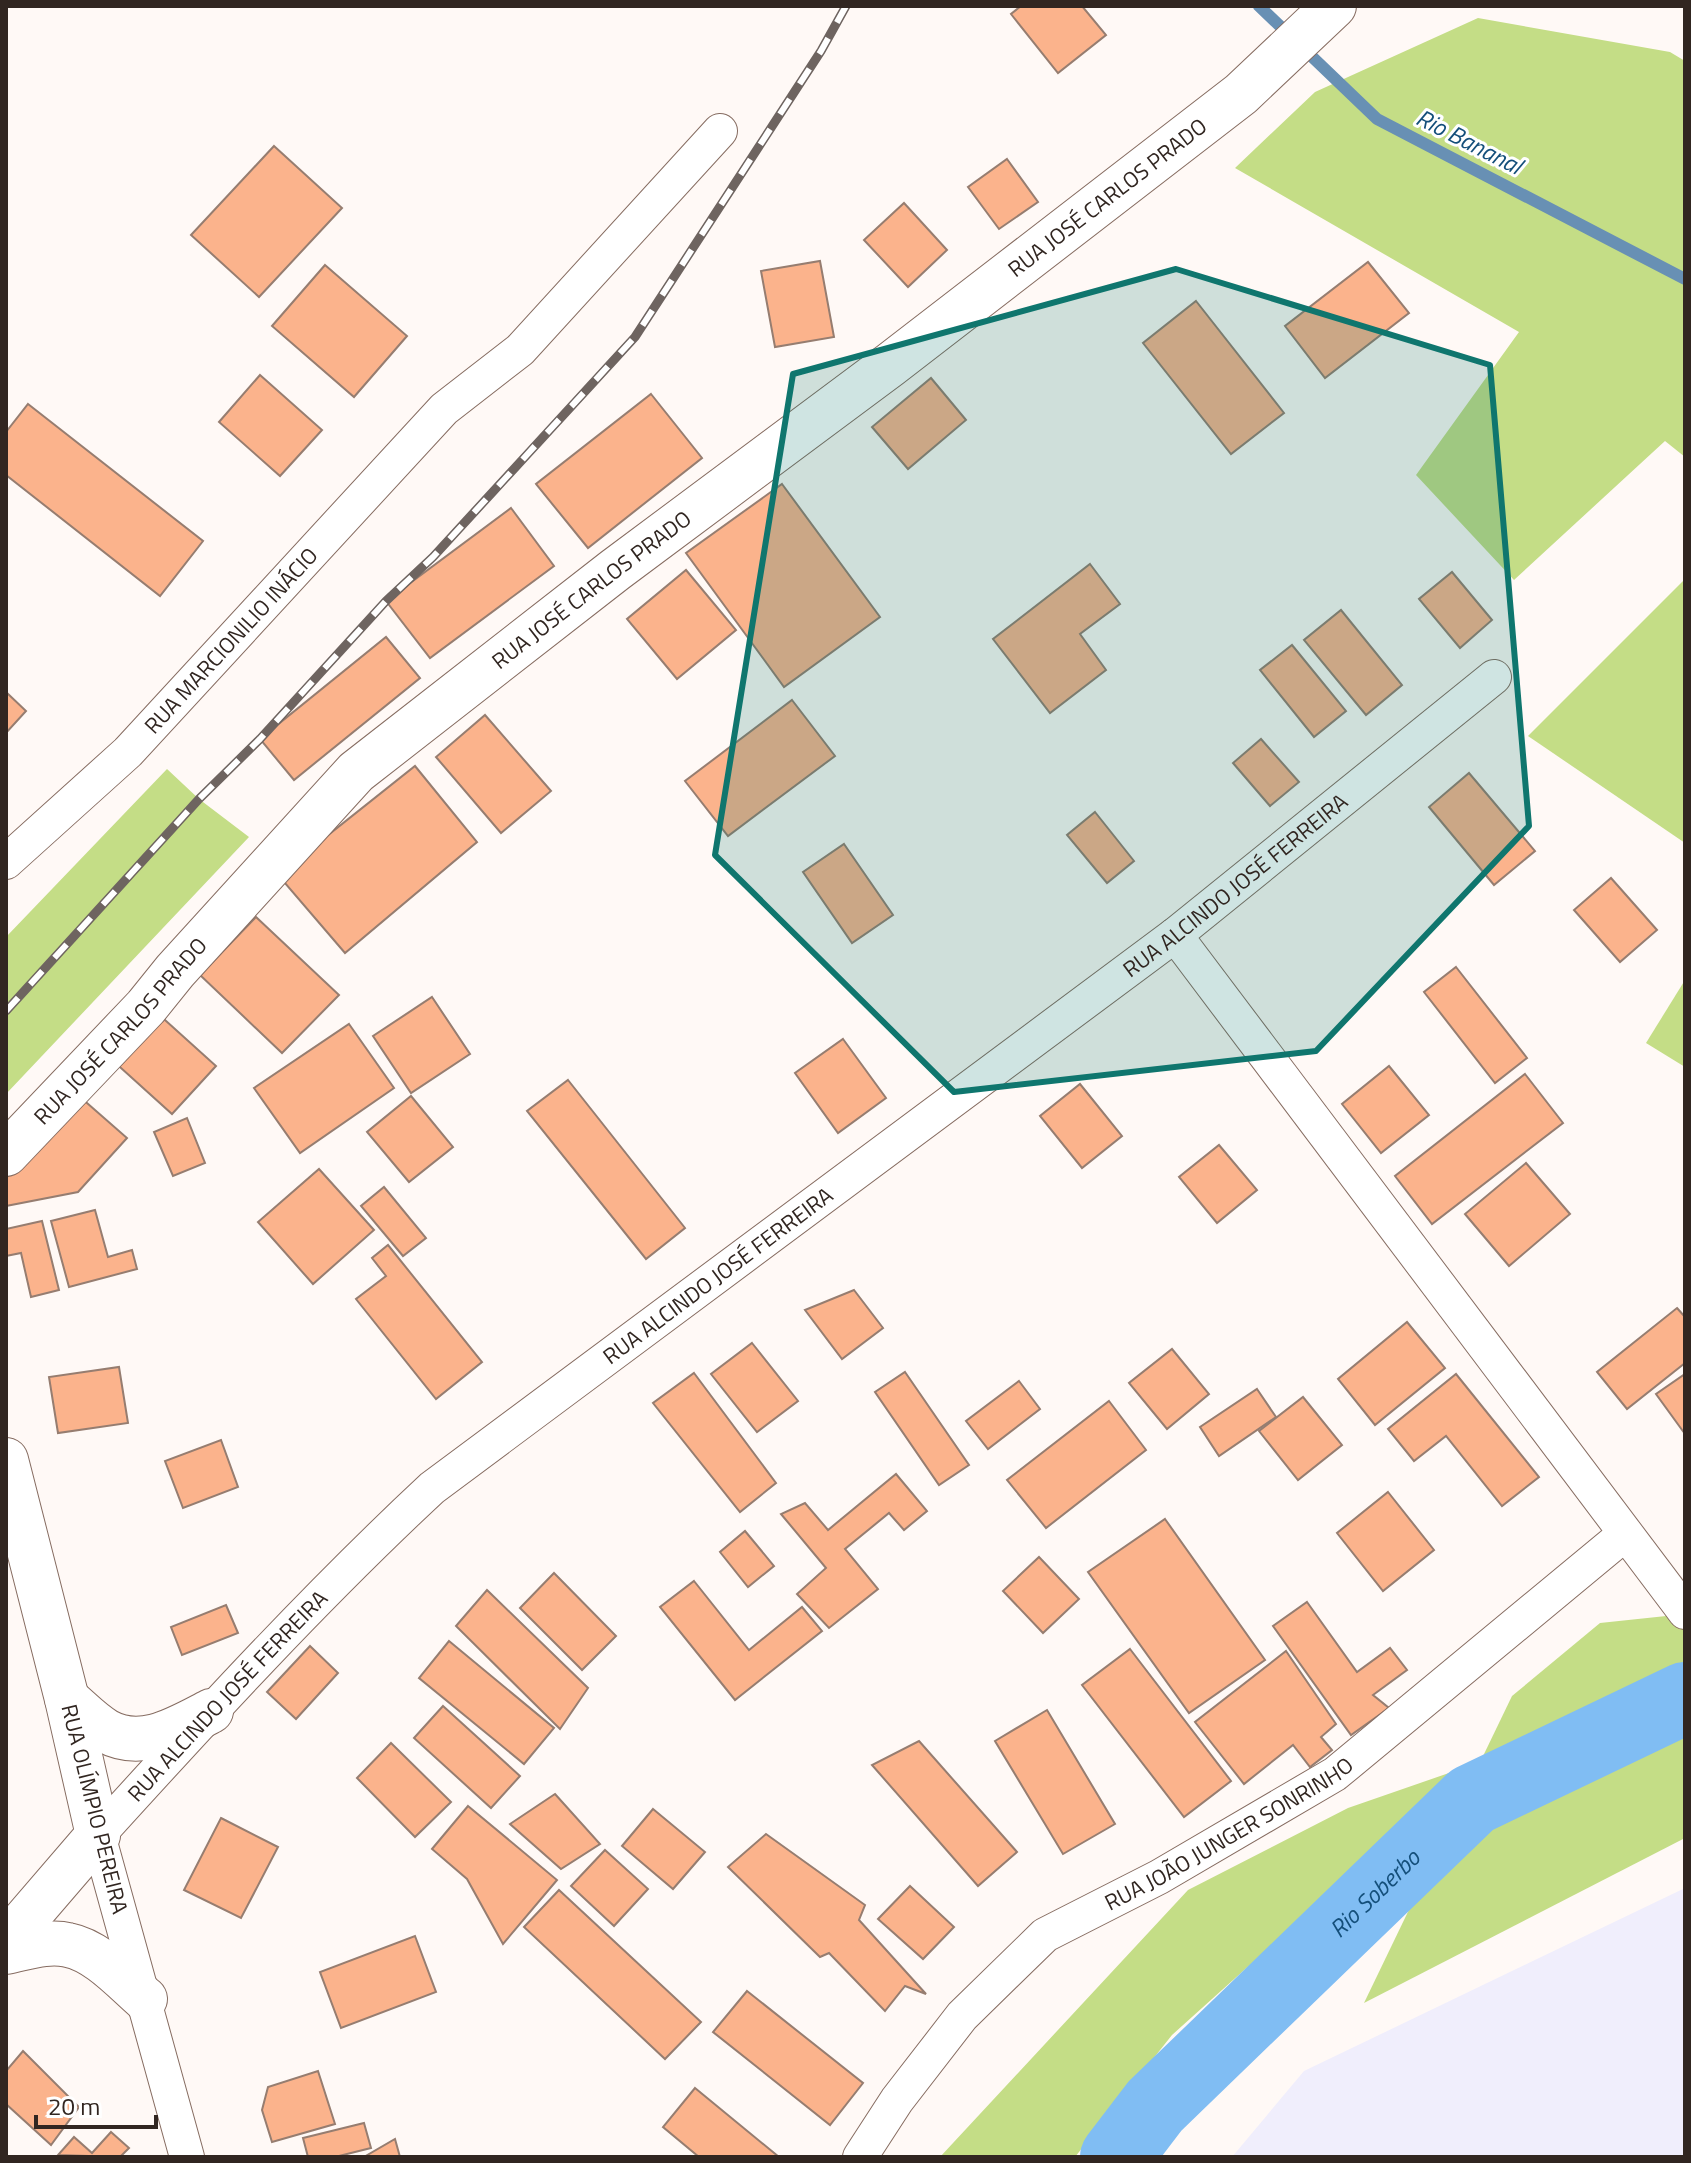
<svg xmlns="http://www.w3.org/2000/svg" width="1691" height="2163" font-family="'Titillium Web',sans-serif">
<rect width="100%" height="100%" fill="#fff9f6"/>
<polygon fill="#f0eefc" points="1685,1888 1685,2157 1232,2157 1304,2071"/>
<g fill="#c4dd86">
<polygon points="1478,18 1670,52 1685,61 1685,457 1665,441 1514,580 1416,475 1519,332 1235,168 1315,92"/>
<polygon points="1685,579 1685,843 1528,736"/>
<polygon points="167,769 199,799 249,837 6,1094 6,937"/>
<polygon points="1685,980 1685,1067 1646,1043"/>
<polygon points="1685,1614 1685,1838 1364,2003 1512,1696 1600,1623"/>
<polygon points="1472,1765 1172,2035 1075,2157 940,2157 1188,1890 1348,1808"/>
</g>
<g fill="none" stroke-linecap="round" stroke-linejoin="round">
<polyline stroke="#6890b4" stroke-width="12" points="1259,6 1377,119 1685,279"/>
<path stroke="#80bdf3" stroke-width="72" id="s1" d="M 1116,2157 L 1155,2106 L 1472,1800 L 1685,1698"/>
</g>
<g fill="#fbb38c" stroke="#967d70" stroke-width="2">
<polygon points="1021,6 1082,6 1106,35 1058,73 1011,14"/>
<polygon points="274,146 342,208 259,297 191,235"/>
<polygon points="1007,159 1038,202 999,229 968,187"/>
<polygon points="904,203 947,250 908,287 864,240"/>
<polygon points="820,261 834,337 775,347 761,271"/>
<polygon points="1368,262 1409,313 1325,378 1285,326"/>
<polygon points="325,265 407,336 354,397 272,326"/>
<polygon points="1196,301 1284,413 1231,454 1143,343"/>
<polygon points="260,375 322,430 280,476 219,422"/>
<polygon points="931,378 966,420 908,469 872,427"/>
<polygon points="651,394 702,458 588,548 536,484"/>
<polygon points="28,404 203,541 160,596 6,475 6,432"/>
<polygon points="782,484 880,617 784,687 686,553"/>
<polygon points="511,508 554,566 430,658 386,601"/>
<polygon points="1090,564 1120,604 1080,634 1106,670 1050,713 993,639"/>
<polygon points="686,570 736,630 677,679 627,619"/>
<polygon points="1452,572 1492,620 1460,648 1419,599"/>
<polygon points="1341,610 1402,685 1366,715 1304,640"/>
<polygon points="386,637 420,678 294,780 260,739"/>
<polygon points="1292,645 1346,711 1314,737 1260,670"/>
<polygon points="6,692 26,711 6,733"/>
<polygon points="792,700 835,756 728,836 685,781"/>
<polygon points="485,715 551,791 501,833 436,757"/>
<polygon points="1261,739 1299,782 1270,806 1233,763"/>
<polygon points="415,766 477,842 345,953 278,875"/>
<polygon points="1469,773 1535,851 1494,885 1429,807"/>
<polygon points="1095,812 1134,861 1107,883 1067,835"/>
<polygon points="844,844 893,915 852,943 803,872"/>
<polygon points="1611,878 1657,930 1620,962 1574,910"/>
<polygon points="256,917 339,995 282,1053 200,975"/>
<polygon points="1456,967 1527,1058 1495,1083 1424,992"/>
<polygon points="432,997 470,1054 411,1093 373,1036"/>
<polygon points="155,1011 216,1066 172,1114 111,1059"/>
<polygon points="349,1024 394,1088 300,1153 254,1088"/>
<polygon points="843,1039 886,1098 838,1133 795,1073"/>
<polygon points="1389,1066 1429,1115 1381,1153 1342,1104"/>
<polygon points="1525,1074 1563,1123 1432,1224 1395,1176"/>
<polygon points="568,1080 685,1228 646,1259 527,1111"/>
<polygon points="1080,1084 1122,1136 1082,1168 1040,1116"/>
<polygon points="79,1096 127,1138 78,1192 6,1206 6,1178"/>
<polygon points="411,1096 453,1147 409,1182 367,1132"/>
<polygon points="187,1118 205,1163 173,1176 154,1132"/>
<polygon points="1219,1145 1257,1190 1217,1223 1179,1177"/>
<polygon points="1526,1163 1570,1214 1509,1266 1465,1214"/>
<polygon points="319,1169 374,1230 313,1284 258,1222"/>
<polygon points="384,1187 426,1238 403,1256 361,1206"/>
<polygon points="95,1210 108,1257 132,1250 137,1269 69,1287 51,1221"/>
<polygon points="42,1221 59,1290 31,1297 21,1253 6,1256 6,1229"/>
<polygon points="388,1245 482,1362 436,1399 356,1299 386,1276 372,1258"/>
<polygon points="854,1290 883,1328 842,1359 805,1310"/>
<polygon points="1677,1308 1685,1317 1685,1363 1627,1409 1597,1372"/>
<polygon points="1407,1322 1445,1368 1375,1425 1338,1379"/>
<polygon points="752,1343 798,1401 757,1432 711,1374"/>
<polygon points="1172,1349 1209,1394 1167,1429 1129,1383"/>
<polygon points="119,1367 128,1423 58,1433 49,1377"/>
<polygon points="905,1372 969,1465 939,1485 875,1392"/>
<polygon points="694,1373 776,1483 740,1512 653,1403"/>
<polygon points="1456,1374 1539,1477 1502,1506 1446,1436 1414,1461 1388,1429"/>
<polygon points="1685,1374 1685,1434 1656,1394"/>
<polygon points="1019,1381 1040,1409 988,1449 966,1421"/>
<polygon points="1257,1389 1276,1417 1219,1456 1200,1427"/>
<polygon points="1303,1397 1342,1445 1298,1480 1259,1431"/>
<polygon points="1109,1401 1146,1450 1046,1528 1007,1480"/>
<polygon points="221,1440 238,1487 183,1508 165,1461"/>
<polygon points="896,1474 927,1511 904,1530 889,1513 845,1549 878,1589 829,1628 797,1594 826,1568 781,1514 805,1503 828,1530"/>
<polygon points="1388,1492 1434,1550 1383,1591 1337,1533"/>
<polygon points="1165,1519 1265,1660 1189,1713 1088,1572"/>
<polygon points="745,1531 774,1566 748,1587 720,1552"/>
<polygon points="1039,1557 1079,1599 1043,1633 1003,1591"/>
<polygon points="554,1573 616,1636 582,1670 520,1608"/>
<polygon points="694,1581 749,1650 802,1607 822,1631 735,1700 660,1607"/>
<polygon points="487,1590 588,1688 560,1729 456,1626"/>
<polygon points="1307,1602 1357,1672 1390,1648 1407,1670 1373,1695 1389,1708 1351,1735 1273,1626"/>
<polygon points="226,1605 238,1633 182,1655 171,1627"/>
<polygon points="449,1641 554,1728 524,1764 419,1678"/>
<polygon points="310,1646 338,1673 296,1719 267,1692"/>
<polygon points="1130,1649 1231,1781 1184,1817 1082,1685"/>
<polygon points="1286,1651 1336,1724 1321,1737 1332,1750 1310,1767 1293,1745 1244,1784 1195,1722"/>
<polygon points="443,1706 520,1776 491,1808 414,1738"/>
<polygon points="1047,1710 1115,1824 1063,1854 995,1741"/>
<polygon points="919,1741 1017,1852 978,1886 872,1765"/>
<polygon points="391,1743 451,1802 415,1837 357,1778"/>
<polygon points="555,1794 600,1844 561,1869 510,1824"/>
<polygon points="468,1806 557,1880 503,1944 467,1879 432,1849"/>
<polygon points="653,1809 705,1852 673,1889 622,1846"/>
<polygon points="221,1818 278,1847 241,1918 184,1890"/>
<polygon points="766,1834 865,1905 859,1920 926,1994 905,1986 885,2011 829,1953 820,1957 728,1867"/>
<polygon points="605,1850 648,1889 614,1926 571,1886"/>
<polygon points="910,1886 954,1927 923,1959 878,1919"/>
<polygon points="559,1890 701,2022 665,2059 524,1927"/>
<polygon points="415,1936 436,1992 341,2028 320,1972"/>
<polygon points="747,1991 863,2083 830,2125 713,2032"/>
<polygon points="23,2051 79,2107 51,2145 6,2104 6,2071"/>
<polygon points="318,2071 335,2124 272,2142 262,2110 268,2087"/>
<polygon points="695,2088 779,2157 699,2157 663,2127"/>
<polygon points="364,2123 371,2148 335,2157 308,2157 303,2138"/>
<polygon points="111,2132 129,2148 120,2157 58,2155 74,2137 92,2153"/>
<polygon points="395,2139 400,2157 364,2157"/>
</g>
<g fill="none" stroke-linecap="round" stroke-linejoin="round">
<defs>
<g id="street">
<path id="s2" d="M 6,862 L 128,752 L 444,409 L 520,350 L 720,131"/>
<polyline points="1175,935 1685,1612"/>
<path id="s3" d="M 187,2157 L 98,1835 C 206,1716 315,1597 432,1488 L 1175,935 L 1494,677"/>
<path id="s4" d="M 860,2157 L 897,2100 L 962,2016 L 1045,1935 L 1159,1877 L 1335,1774 L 1625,1534"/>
</g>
<g id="secondary">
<path id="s5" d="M 6,1154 L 146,1007 L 175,971 L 356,772 L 615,570 L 890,365 L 1241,94 L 1334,6"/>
<polyline points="6,1460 67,1699 98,1835 6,1942"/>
<path d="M 67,1699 C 79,1709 92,1723 106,1731 C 142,1751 178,1728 211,1711"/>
<path d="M 6,1952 C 26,1948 48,1940 68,1945 C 98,1951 123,1980 145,1999"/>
</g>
</defs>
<use href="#street" stroke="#866c61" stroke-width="36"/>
<use href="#secondary" stroke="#866c61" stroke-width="46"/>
<use href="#street" stroke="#fff" stroke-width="34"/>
<use href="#secondary" stroke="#fff" stroke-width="44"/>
<defs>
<polyline id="rail" points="6,1011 199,799 260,739 386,601 433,557 635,337 821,51 846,6"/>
</defs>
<use href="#rail" stroke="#6e6460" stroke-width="9"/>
<use href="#rail" stroke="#fff" stroke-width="6" stroke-dasharray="18" stroke-linecap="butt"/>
</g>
<path fill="#0f766e" fill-opacity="0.2" stroke="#0f766e" stroke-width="6" stroke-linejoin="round" d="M 1176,269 L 1490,365 L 1529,826 L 1316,1051 L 954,1092 L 715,855 L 793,374 Z"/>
<g text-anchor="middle" stroke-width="6" stroke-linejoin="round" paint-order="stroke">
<g font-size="22" fill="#312621" stroke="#fff">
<text dy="8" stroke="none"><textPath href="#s5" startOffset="1464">RUA JOSÉ CARLOS PRADO</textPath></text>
<text dy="8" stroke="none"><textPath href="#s5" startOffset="816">RUA JOSÉ CARLOS PRADO</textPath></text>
<text dy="8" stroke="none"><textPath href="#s2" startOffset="316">RUA MARCIONILIO INÁCIO</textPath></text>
<text dy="8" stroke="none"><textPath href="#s3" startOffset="1820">RUA ALCINDO JOSÉ FERREIRA</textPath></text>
<text dy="8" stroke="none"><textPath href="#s5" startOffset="168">RUA JOSÉ CARLOS PRADO</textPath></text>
<text dy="8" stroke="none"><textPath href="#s3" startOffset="1172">RUA ALCINDO JOSÉ FERREIRA</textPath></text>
<text dy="8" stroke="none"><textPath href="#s3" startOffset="524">RUA ALCINDO JOSÉ FERREIRA</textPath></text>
<text transform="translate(95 1809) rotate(76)" y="8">RUA OLÍMPIO PEREIRA</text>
<text dy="8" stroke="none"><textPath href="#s4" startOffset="500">RUA JOÃO JUNGER SONRINHO</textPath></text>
</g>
<g font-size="24" font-style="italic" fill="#144f7a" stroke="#fff">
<text transform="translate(1469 142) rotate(27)" y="8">Rio Bananal</text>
<text dy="8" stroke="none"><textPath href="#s1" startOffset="370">Rio Soberbo</textPath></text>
</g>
</g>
<rect width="1691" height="2163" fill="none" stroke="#312621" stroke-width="16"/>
<path d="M36 2115v12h120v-12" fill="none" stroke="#312621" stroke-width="4"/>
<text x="48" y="2115" font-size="24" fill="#312621" stroke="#ffffff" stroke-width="6" paint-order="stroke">20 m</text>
</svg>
